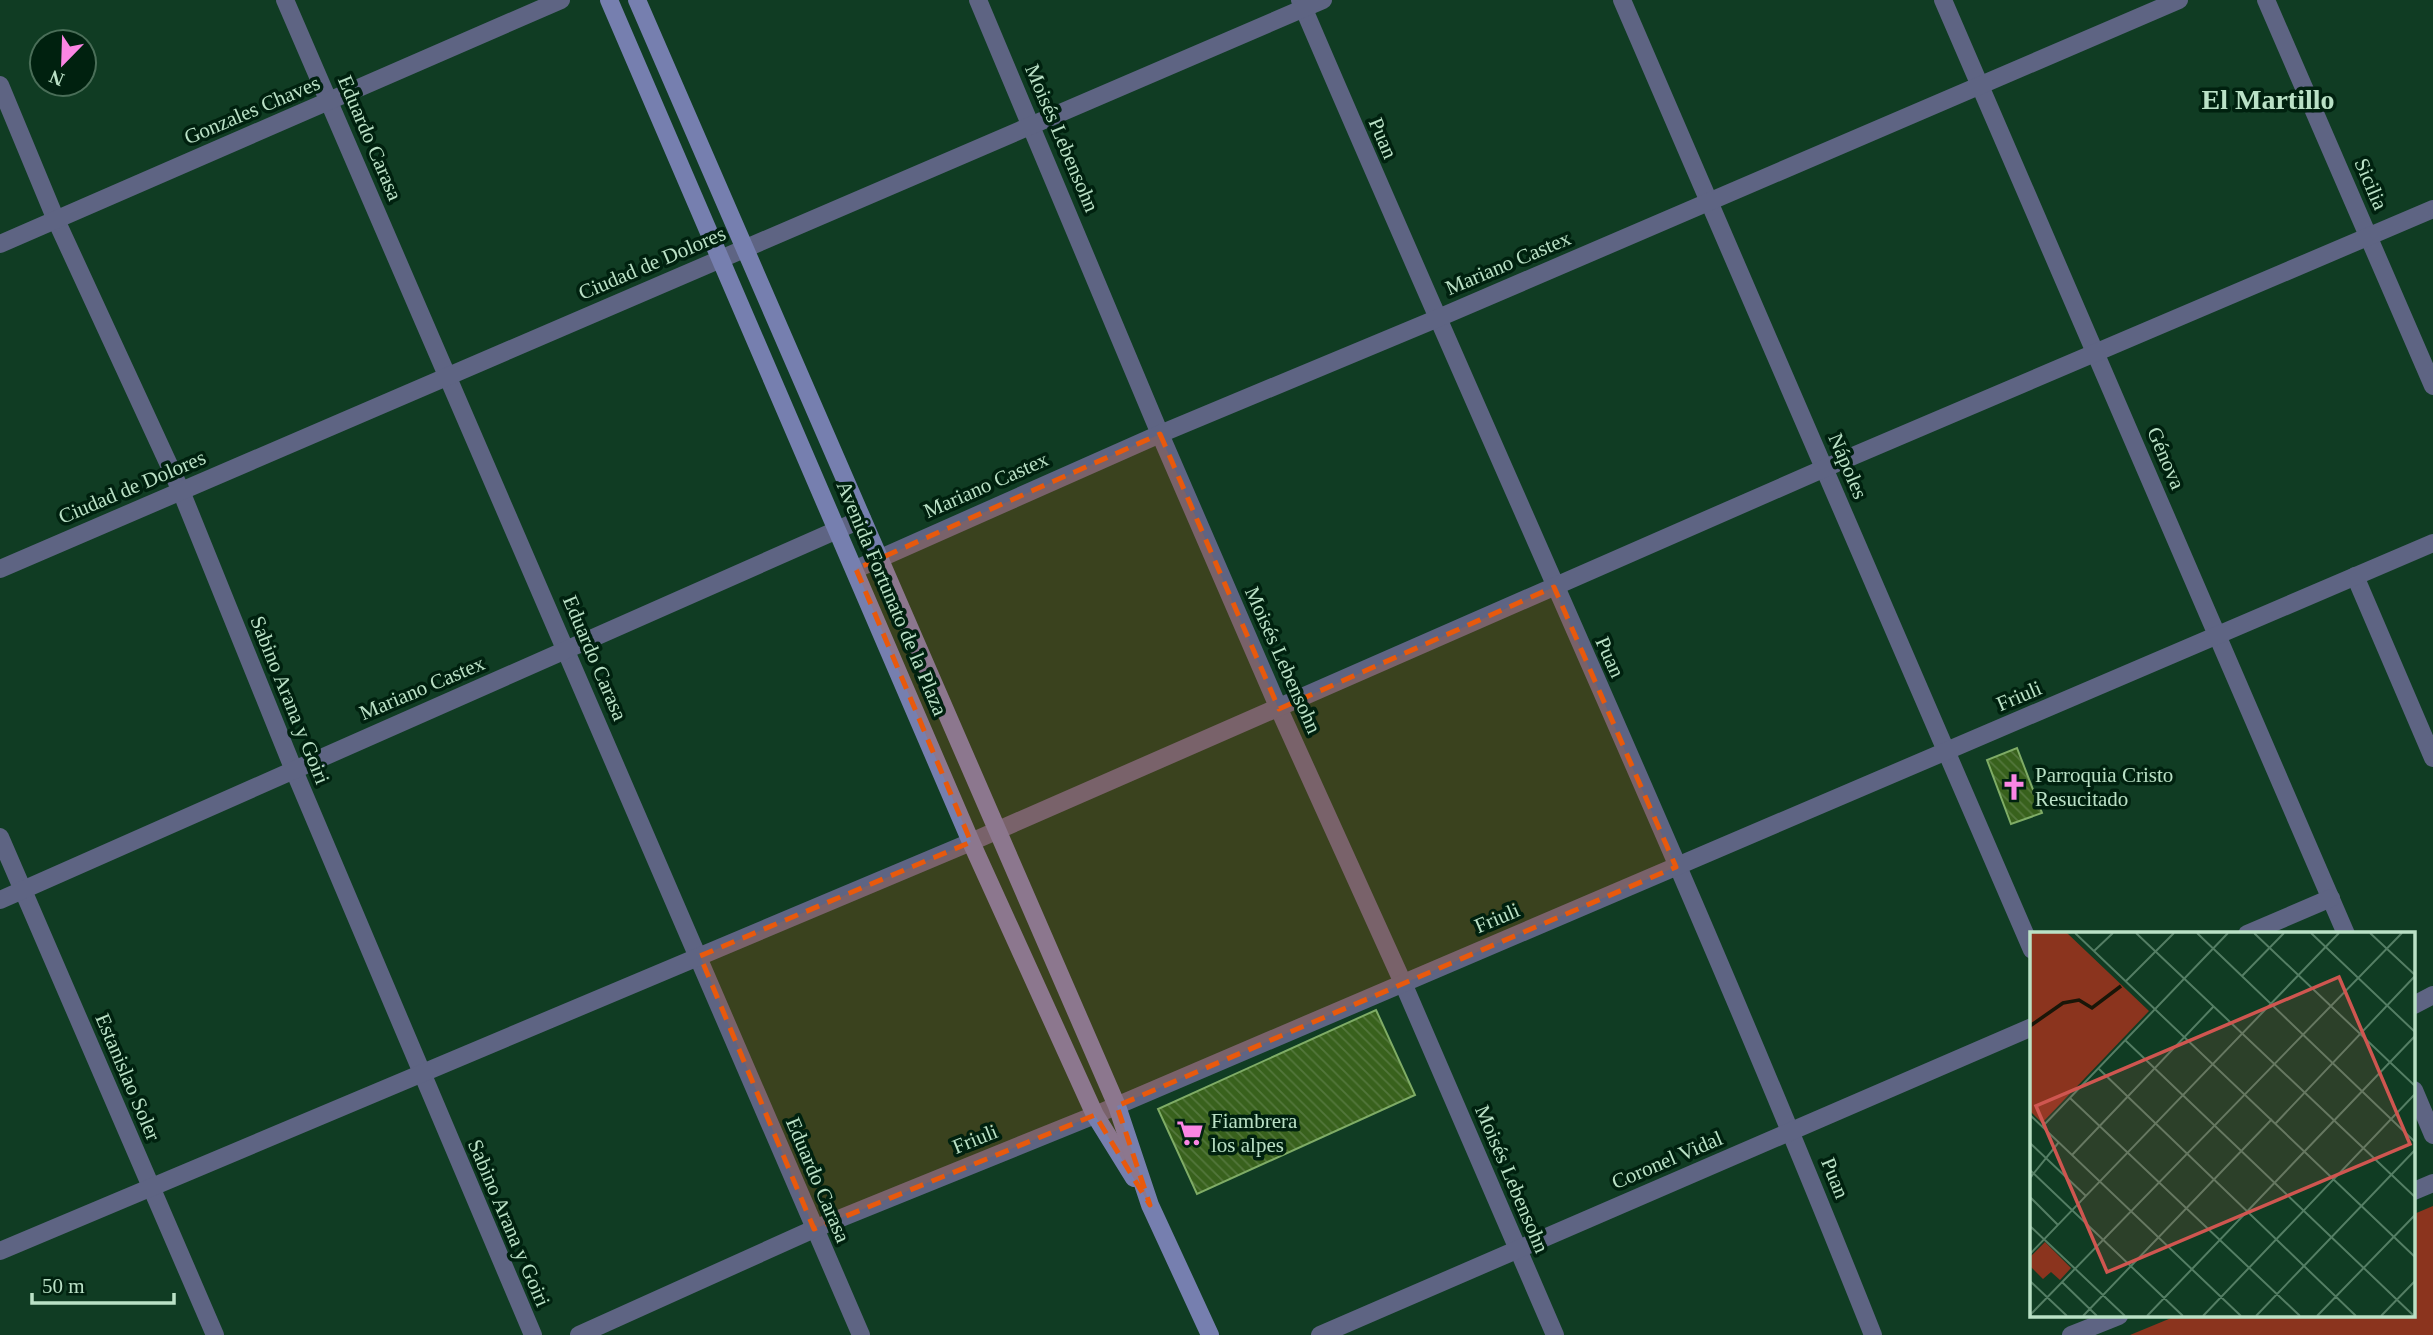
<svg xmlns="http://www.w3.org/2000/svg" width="2433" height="1335" font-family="Georgia,serif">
<defs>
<pattern id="building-back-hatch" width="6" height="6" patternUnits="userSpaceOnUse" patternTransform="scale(1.75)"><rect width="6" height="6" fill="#38611c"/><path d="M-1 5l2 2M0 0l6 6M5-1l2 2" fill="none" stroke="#53773c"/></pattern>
</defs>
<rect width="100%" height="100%" fill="#103c23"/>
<polygon fill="#8b341e" points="2433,1206 2433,1335 2130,1335 2176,1316 2414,1316 2414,1214"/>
<g fill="url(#building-back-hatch)" stroke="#7fac66" stroke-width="2">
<polygon points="2017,748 2042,813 2011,824 1987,760"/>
<polygon points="1376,1010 1415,1095 1197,1194 1158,1109"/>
</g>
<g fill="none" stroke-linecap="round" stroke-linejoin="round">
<g stroke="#5e6483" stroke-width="18">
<polyline points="285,0 861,1335"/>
<polyline points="978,0 1160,434 1279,709 1403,983 1555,1335"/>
<path d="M 1300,0 C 1490,445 1694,885 1873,1335"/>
<polyline points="1622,0 2032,950"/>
<polyline points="1943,0 2346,934"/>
<polyline points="2266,0 2433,386"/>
<polyline points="0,85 56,220 181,491 293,768 533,1335"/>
<polyline points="0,244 561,0"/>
<polyline points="0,569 1323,0"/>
<polyline points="856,569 1160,434 1436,319 2179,0"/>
<polyline points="2355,576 2433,758"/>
<polyline points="0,837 215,1335"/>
<polyline points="0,900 862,519"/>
<polyline points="2247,934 2331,898"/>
<polyline points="2414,1005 2433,995"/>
<polyline points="2414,1090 2433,1135"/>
<polyline points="2414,1191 2433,1183"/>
<polyline points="0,1251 971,842 1825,468 2433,209"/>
<polyline points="579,1335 814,1229 1095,1115 2433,543"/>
<polyline points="1320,1335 2032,1027"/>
<polyline points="2071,1335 2119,1316"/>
</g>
<g stroke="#767faf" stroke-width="18">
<polyline points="609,0 971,842 1095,1115 1134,1178"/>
<polyline points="637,0 1117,1106 1150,1205 1210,1335"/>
</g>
</g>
<path fill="#e8590c" fill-opacity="0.2" stroke="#e8590c" stroke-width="5" stroke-dasharray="14 9" stroke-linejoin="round" d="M 1160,434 L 1279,709 L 1554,587 L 1676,867 L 1117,1106 L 1150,1205 L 1095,1115 L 814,1229 L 700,956 L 971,842 L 856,569 Z"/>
<defs>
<symbol id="church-bare" viewBox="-9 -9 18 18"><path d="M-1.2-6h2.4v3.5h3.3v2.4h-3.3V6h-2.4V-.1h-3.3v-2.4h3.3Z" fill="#fb86e4" stroke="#00210f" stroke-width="2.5" paint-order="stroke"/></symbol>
<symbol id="supermarket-bare" viewBox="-9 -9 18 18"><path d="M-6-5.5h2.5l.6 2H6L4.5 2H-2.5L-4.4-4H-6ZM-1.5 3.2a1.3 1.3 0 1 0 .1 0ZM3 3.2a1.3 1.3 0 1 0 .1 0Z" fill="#fb86e4" stroke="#00210f" stroke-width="2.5" paint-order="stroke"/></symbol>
</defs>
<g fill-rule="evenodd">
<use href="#church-bare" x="1995" y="768" width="38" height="38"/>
<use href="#supermarket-bare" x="1171" y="1114" width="38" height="38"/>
</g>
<g text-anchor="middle" stroke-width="7" stroke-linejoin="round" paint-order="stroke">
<g font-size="21" fill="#bae1c6" stroke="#00210f">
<text transform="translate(252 110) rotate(-23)" y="7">Gonzales Chaves</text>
<text transform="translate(370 138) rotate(67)" y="7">Eduardo Carasa</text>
<text transform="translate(1062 138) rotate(67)" y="7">Moisés Lebensohn</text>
<text transform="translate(1383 138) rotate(67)" y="7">Puan</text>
<text transform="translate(2371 184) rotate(67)" y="7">Sicilia</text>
<text transform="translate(652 263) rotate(-23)" y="7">Ciudad de Dolores</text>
<text transform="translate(1508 263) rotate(-23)" y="7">Mariano Castex</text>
<text transform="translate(2166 458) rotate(67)" y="7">Génova</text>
<text transform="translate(1848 466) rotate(67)" y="7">Nápoles</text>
<text transform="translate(986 485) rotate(-24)" y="7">Mariano Castex</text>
<text transform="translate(132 487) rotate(-23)" y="7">Ciudad de Dolores</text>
<text transform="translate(892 598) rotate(67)" y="7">Avenida Fortunato de la Plaza</text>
<text transform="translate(1610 657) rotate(66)" y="7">Puan</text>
<text transform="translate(595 658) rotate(67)" y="7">Eduardo Carasa</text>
<text transform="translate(1283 660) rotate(66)" y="7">Moisés Lebensohn</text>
<text transform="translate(422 688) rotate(-23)" y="7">Mariano Castex</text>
<text transform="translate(2019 696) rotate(-23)" y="7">Friuli</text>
<text transform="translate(290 700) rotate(68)" y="7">Sabino Arana y Goiri</text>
<text transform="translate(1497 918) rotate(-23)" y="7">Friuli</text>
<text transform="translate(128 1077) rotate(67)" y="7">Estanislao Soler</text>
<text transform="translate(975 1139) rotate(-22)" y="7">Friuli</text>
<text transform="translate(1667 1160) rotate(-23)" y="7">Coronel Vidal</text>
<text transform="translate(1835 1178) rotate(68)" y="7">Puan</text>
<text transform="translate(1512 1179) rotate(67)" y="7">Moisés Lebensohn</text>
<text transform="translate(818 1180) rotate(67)" y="7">Eduardo Carasa</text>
<text transform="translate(509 1223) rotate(67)" y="7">Sabino Arana y Goiri</text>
</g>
<g font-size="21" fill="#bae1c6" stroke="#00210f" text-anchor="start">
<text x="2035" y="782">Parroquia Cristo<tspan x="2035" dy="24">Resucitado</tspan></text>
<text x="1211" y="1128">Fiambrera<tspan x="1211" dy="24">los alpes</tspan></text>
</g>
<g font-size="28" font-weight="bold" fill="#bae1c6" stroke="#00210f">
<text x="2268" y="109">El Martillo</text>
</g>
</g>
<g transform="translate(2030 932)">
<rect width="385" height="385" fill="#103c23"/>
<path d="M 0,1 L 37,1 L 119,79 L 12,191 L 0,179 ZM 15,310 L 41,336 L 30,348 L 21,340 L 13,347 L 0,334 L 0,325 Z" fill="#8b341e"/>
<path fill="none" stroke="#1a1608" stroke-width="3.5" d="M 0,94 L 33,71 L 49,68 L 62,76 L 91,54"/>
<path fill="none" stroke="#547e64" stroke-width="2" d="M 45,1 L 385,325M 106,1 L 385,265M 167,1 L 385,210M 224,1 L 385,154M 281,1 L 385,100M 340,1 L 385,43M 64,19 L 83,1M 212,44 L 254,1M 96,49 L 144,1M 95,108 L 384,384M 69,137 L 326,384M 40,166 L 270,384M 0,183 L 211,384M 245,192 L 385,44M 12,195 L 198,1M 0,211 L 56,264M 42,223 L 184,74M 0,238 L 153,384M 0,246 L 29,210M 0,265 L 28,293M 0,294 L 95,384M 0,322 L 309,1M 0,349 L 37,384M 32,350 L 67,384M 0,383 L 372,1M 53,384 L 242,187M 117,384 L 385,104M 173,384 L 385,162M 226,384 L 385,218M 287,384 L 385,283M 351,384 L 385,349"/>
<path fill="#cf5650" fill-opacity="0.15" stroke="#cf5650" stroke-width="3.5" d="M 309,45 L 380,212 L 77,340 L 6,174 Z"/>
<rect width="385" height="385" fill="none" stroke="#bae1c6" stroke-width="3.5"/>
</g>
<g transform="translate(63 63) rotate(203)"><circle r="33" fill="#00210f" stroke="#4a6e58" stroke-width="2"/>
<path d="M0-5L12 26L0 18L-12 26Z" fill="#fb86e4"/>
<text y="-10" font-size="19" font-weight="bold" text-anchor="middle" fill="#bae1c6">N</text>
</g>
<path d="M32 1293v10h142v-10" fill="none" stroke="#bae1c6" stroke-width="3.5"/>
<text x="42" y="1293" font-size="21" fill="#bae1c6" stroke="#00210f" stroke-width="5" paint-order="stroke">50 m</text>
</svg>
